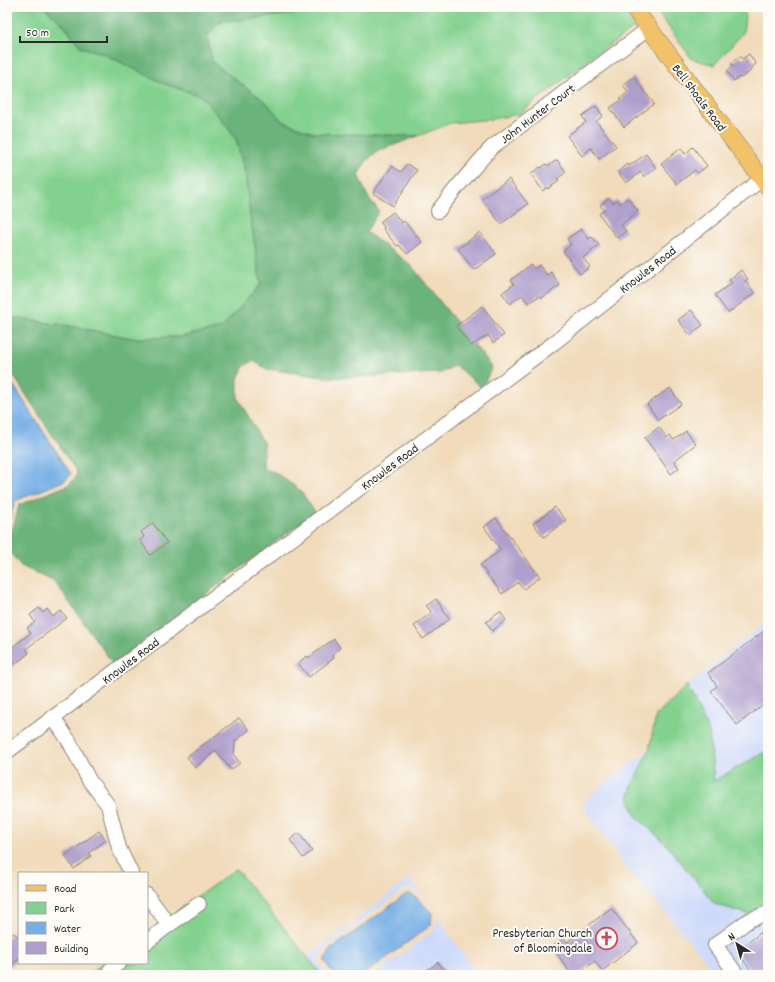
<svg xmlns="http://www.w3.org/2000/svg" width="775" height="982" font-family="Dekko,sans-serif">
<rect width="100%" height="100%" fill="#fdfcf7"/>
<filter id="ink" filterUnits="userSpaceOnUse"><feTurbulence type="fractalNoise" baseFrequency=".025" numOctaves="2"/><feDisplacementMap in="SourceGraphic" scale="8" xChannelSelector="R" yChannelSelector="G"/><feConvolveMatrix kernelMatrix="1 2 1 2 8 2 1 2 1" color-interpolation-filters="sRGB"/></filter>
<filter id="wash" filterUnits="userSpaceOnUse"><feTurbulence type="fractalNoise" baseFrequency=".012" numOctaves="4" result="noise"/><feDisplacementMap in="SourceGraphic" scale="16" xChannelSelector="R" yChannelSelector="G"/><feGaussianBlur stdDeviation="0.9" result="paint"/><feColorMatrix in="noise" values="0 0 0 0 0 0 0 0 0 0 0 0 0 0 0 0 0 1.4 0 .05"/><feComposite in="paint" operator="in"/></filter>
<g filter="url(#wash)">
<rect width="100%" height="100%" fill="#f1dbbb"/>
<g fill="#cedafa">
<polygon points="768,620 768,750 714,781 709,732 687,685"/>
<polygon points="649,750 632,785 628,799 636,816 665,843 715,904 751,915 768,901 768,975 718,975 617,856 616,851 582,806 594,792"/>
<polygon points="410,878 424,899 410,888 406,888 327,946 318,960 327,975 322,975 308,957"/>
<polygon points="437,917 478,975 373,975 434,930 436,926"/>
</g>
<g fill="#83d18f" stroke="#577e5d">
<polygon points="7,7 44,7 63,24 81,47 102,53 165,84 201,96 221,119 236,139 245,173 250,215 261,284 222,328 180,337 131,338 64,325 7,317"/>
<polygon points="342,7 622,7 637,26 595,55 519,114 492,119 451,123 418,136 314,133 282,121 267,103 212,62 207,36 219,22 335,9"/>
<polygon points="654,7 746,7 743,33 714,65 692,59"/>
<polygon points="687,685 709,732 714,781 768,750 768,901 751,915 715,904 665,843 636,816 628,799 632,785 649,750 656,715"/>
<polygon points="236,869 322,975 87,975 104,963 147,963 147,932"/>
</g>
<polygon fill="#6ab37a" stroke="#4a6f52" points="44,7 342,7 335,9 219,22 207,36 212,62 267,103 282,121 313,133 418,136 378,151 367,160 358,175 368,197 379,211 366,232 411,265 492,367 482,388 455,365 441,373 330,378 267,369 253,361 244,366 238,378 238,398 264,444 263,467 276,473 300,490 315,512 113,664 55,582 21,566 7,549 7,534 10,533 12,531 19,505 68,485 75,478 77,475 76,471 7,366 7,317 64,325 131,338 180,337 222,328 261,284 250,215 245,173 236,139 221,119 201,96 165,84 102,53 81,47 63,24"/>
<g fill="#76aee5" stroke="#506c88">
<polygon points="7,375 71,474 66,480 15,501 7,528"/>
<polygon points="408,893 417,898 432,913 431,925 363,975 334,975 324,960 331,949"/>
</g>
<g id="blocks">
<g fill="#ae9ecc">
<polygon points="749,54 756,64 750,69 752,70 741,78 740,77 734,81 727,71 733,66 731,63 740,56 742,59"/>
<polygon points="634,77 654,104 624,127 610,108 621,100 620,99 628,92 623,85"/>
<polygon points="596,106 603,116 596,121 616,146 599,159 591,148 582,156 567,136 586,122 582,116"/>
<polygon points="693,147 707,166 698,173 695,170 677,184 661,164 681,148 685,154"/>
<polygon points="646,154 656,168 644,177 641,172 626,183 618,172 628,164 629,166"/>
<polygon points="557,160 566,172 557,179 559,181 548,189 547,187 543,191 531,174 540,167 541,168 546,164 548,166"/>
<polygon points="407,164 417,170 393,206 373,193 392,166 401,172"/>
<polygon points="509,179 528,204 501,224 482,199"/>
<polygon points="609,198 613,203 617,200 620,204 628,198 638,211 621,225 626,231 617,238 599,214 604,210 600,205"/>
<polygon points="393,212 402,223 404,221 422,242 407,254 399,245 397,246 383,229 384,227 380,222"/>
<polygon points="581,229 589,239 592,237 599,245 583,258 590,267 580,274 563,251 571,245 567,239"/>
<polygon points="480,232 496,254 474,270 458,249"/>
<polygon points="531,264 534,269 539,265 547,275 551,272 560,285 542,298 540,296 528,303 522,295 510,304 502,293 514,284 511,280"/>
<polygon points="741,270 748,279 745,281 755,293 728,313 715,295 732,283 729,280"/>
<polygon points="482,306 504,335 493,343 488,335 471,346 456,326"/>
<polygon points="691,310 703,325 690,335 678,320"/>
<polygon points="670,388 681,404 658,420 647,404"/>
<polygon points="659,427 667,438 670,435 674,440 686,431 696,444 674,461 679,468 671,474 645,438"/>
<polygon points="555,507 566,520 544,537 533,524"/>
<polygon points="496,518 540,577 524,589 518,582 502,594 480,565 501,550 484,527"/>
<polygon points="153,523 167,543 150,555 140,540 144,537 141,532"/>
<polygon points="436,599 450,619 423,639 414,626 432,612 426,606"/>
<polygon points="39,608 43,613 47,609 53,617 61,611 67,618 26,649 29,653 7,670 7,651 31,633 27,628 35,622 30,615"/>
<polygon points="500,612 506,620 492,631 486,622"/>
<polygon points="768,628 768,701 737,725 711,691 717,686 708,673"/>
<polygon points="334,639 340,648 332,655 334,658 309,677 298,663 307,656 308,658"/>
<polygon points="239,718 249,730 235,741 234,755 240,763 231,770 216,750 195,768 187,757"/>
<polygon points="99,831 106,840 89,853 91,856 74,869 65,856"/>
<polygon points="299,833 312,851 303,858 290,840"/>
<polygon points="611,908 638,943 602,971 595,961 577,975 572,975 552,947 564,938 567,942"/>
<polygon points="768,927 768,975 754,975 737,951"/>
<polygon points="14,933 19,938 19,959 7,968 7,938"/>
<polygon points="438,962 448,975 421,975"/>
</g>
</g>
</g>
<g filter="url(#ink)">
<use href="#blocks" fill-opacity="0" stroke="#8e8373" stroke-width="1"/>
<g fill="none" stroke-linecap="round" stroke-linejoin="round">
<defs>
<g id="minor">
<polyline points="438,211 457,187 491,148 649,28"/>
<polyline points="53,717 69,741 89,780 108,805 119,848 131,873"/>
<polyline points="7,752 555,342 768,174"/>
<polyline points="147,895 169,925 199,904"/>
<polyline points="147,942 169,925"/>
<polyline points="110,970 119,963"/>
<polyline points="737,975 715,945 749,920 768,913"/>
</g>
<polyline id="major" points="633,7 768,187"/>
</defs>
<use href="#minor" stroke="#8e8373" stroke-width="16"/>
<use href="#major" stroke="#8e8373" stroke-width="18"/>
<use href="#minor" stroke="#fff" stroke-width="14"/>
<use href="#major" stroke="#f2c26a" stroke-width="17"/>
</g>
</g>
<defs>
<symbol id="church-ring" viewBox="-11 -11 22 22"><circle r="9.5" fill="#fdfcf7" stroke="#d1495b" stroke-width="1.5"/><path d="M-1.2-6h2.4v3.5h3.3v2.4h-3.3V6h-2.4V-.1h-3.3v-2.4h3.3Z" fill="#d1495b"/></symbol>
</defs>
<g fill-rule="evenodd">
<use href="#church-ring" x="594" y="926" width="25" height="25"/>
</g>
<g text-anchor="middle" stroke-width="4" stroke-linejoin="round" paint-order="stroke">
<g font-size="13" fill="#2b2b2b" stroke="#fdfcf7">
<text transform="translate(700 97) rotate(53)" y="5">Bell Shoals Road</text>
<text transform="translate(537 113) rotate(-37)" y="5">John Hunter Court</text>
<text transform="translate(647 269) rotate(-38)" y="5">Knowles Road</text>
<text transform="translate(389 466) rotate(-37)" y="5">Knowles Road</text>
<text transform="translate(130 660) rotate(-37)" y="5">Knowles Road</text>
</g>
<g font-size="13" fill="#2b2b2b" stroke="#fdfcf7" text-anchor="end">
<text x="592" y="937">Presbyterian Church<tspan x="592" dy="15">of Bloomingdale</tspan></text>
</g>
</g>
<rect width="775" height="982" fill="none" stroke="#fdfcf7" stroke-width="24"/>
<rect x="18" y="872" width="130" height="92" fill="#fdfcf7" stroke="#a9a8a5"/>
<rect x="26" y="885" width="20" height="6" fill="#f2c26a" stroke="#a9a8a5"/>
<text x="54" y="892" font-size="12" fill="#2b2b2b">Road</text>
<rect x="26" y="902" width="20" height="12" fill="#83d18f" stroke="#a9a8a5"/>
<text x="54" y="912" font-size="12" fill="#2b2b2b">Park</text>
<rect x="26" y="922" width="20" height="12" fill="#76aee5" stroke="#a9a8a5"/>
<text x="54" y="932" font-size="12" fill="#2b2b2b">Water</text>
<rect x="26" y="942" width="20" height="12" fill="#ae9ecc" stroke="#a9a8a5"/>
<text x="54" y="952" font-size="12" fill="#2b2b2b">Building</text>
<g transform="translate(737 944) rotate(323)" stroke="#fdfcf7" stroke-width="3" paint-order="stroke">
<path d="M0-3L7 15L0 10L-7 15Z" fill="#2b2b2b"/>
<text y="-6" font-size="11" font-weight="bold" text-anchor="middle" fill="#2b2b2b">N</text>
</g>
<path d="M20 36v6h87v-6" fill="none" stroke="#2b2b2b" stroke-width="2"/>
<text x="26" y="36" font-size="12" fill="#2b2b2b" stroke="#fdfcf7" stroke-width="3" paint-order="stroke">50 m</text>
</svg>
